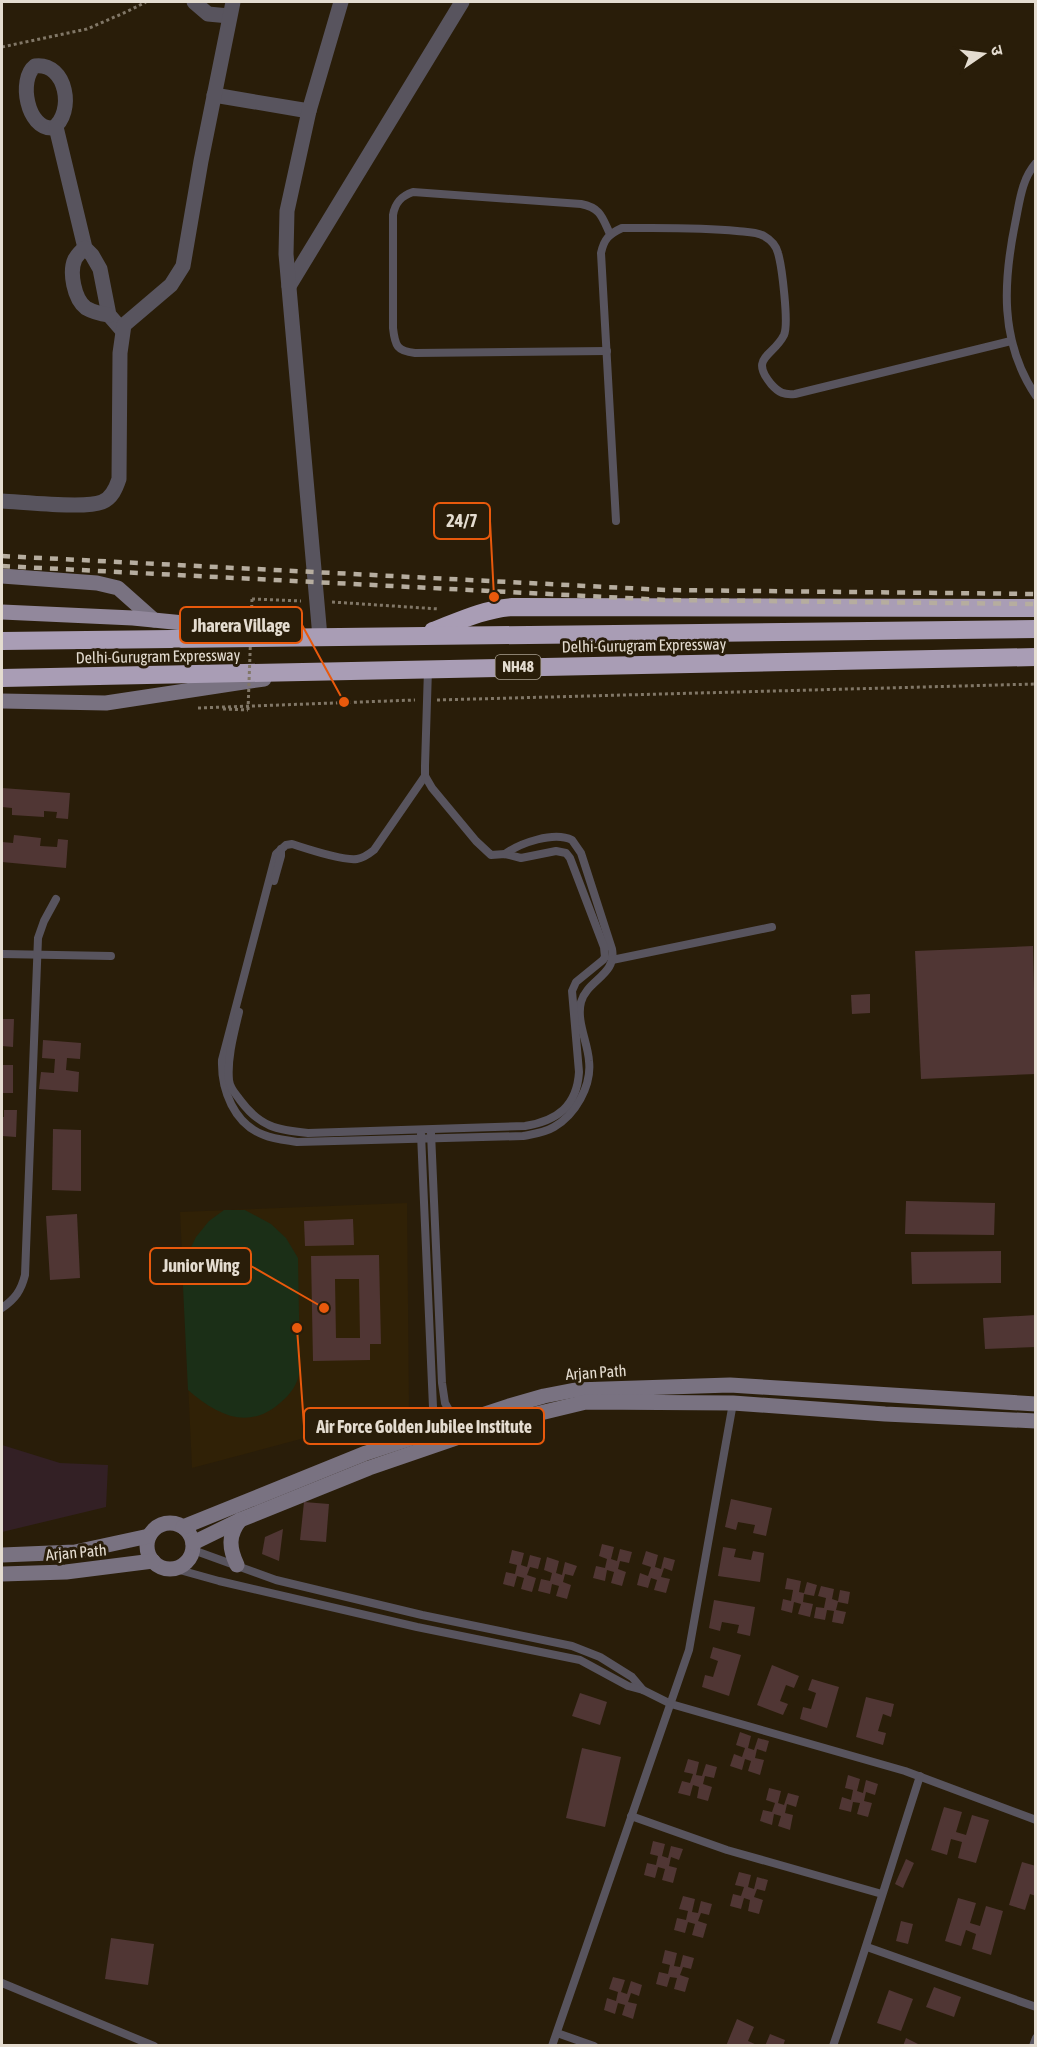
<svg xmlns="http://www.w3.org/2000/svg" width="1037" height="2047" font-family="'Asap Condensed','Noto Sans Devanagari',sans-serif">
<rect width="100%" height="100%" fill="#291d09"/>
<polygon fill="#332025" points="2,1445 60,1463 108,1465 106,1507 2,1532"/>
<polygon fill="#302106" points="407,1203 409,1410 192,1468 180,1212"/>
<path fill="#1b2f17" d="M 224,1210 L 245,1210 L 271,1224 L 286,1238 L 298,1258 L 300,1371 C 297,1385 291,1394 280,1403 C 248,1431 217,1415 188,1390 L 182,1266 L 196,1237 L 209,1221 Z"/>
<g fill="#503634" fill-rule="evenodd">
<polygon points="2,788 70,793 68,819 56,818 57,812 44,811 44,817 12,815 12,808 2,807"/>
<polygon points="14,835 41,838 40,846 57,847 58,839 68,840 66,868 2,862 2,842 13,843"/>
<polygon points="1033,946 1036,1074 921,1079 915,951"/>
<polygon points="870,994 870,1013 852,1014 851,995"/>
<polygon points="2,1019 14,1019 13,1047 2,1046"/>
<polygon points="43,1040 81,1043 80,1059 67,1058 66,1070 79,1072 78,1092 39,1089 41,1072 54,1073 55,1059 42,1058"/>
<polygon points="2,1065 13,1065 13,1093 3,1093"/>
<polygon points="4,1110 17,1110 16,1137 2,1136 2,1117 4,1117"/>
<polygon points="53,1129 81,1130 81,1191 52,1190"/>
<polygon points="906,1201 995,1203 994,1235 905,1234"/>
<polygon points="77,1214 80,1278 50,1280 46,1216"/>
<polygon points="353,1219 354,1245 305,1246 304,1221"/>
<polygon points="1001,1251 1001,1283 912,1284 911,1252"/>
<path d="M 379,1255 L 381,1344 L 370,1344 L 370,1360 L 313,1361 L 311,1256 ZM 335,1279 L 359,1279 L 360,1338 L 336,1338 Z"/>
<polygon points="1036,1315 1036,1347 985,1349 983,1318"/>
<polygon points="731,1499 772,1508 766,1536 753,1533 755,1525 738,1522 736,1530 725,1527"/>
<polygon points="304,1502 329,1504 326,1542 300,1540"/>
<polygon points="283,1529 279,1561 262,1554 265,1537"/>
<polygon points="602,1544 614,1547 611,1559 617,1561 620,1549 632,1552 629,1563 620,1561 618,1569 626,1572 622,1586 611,1583 614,1572 607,1570 605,1581 593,1578 596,1566 605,1568 607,1559 599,1556"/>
<polygon points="723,1547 736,1549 734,1557 751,1560 753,1551 764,1553 760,1582 718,1576"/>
<polygon points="512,1550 524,1553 521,1565 527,1567 530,1555 541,1558 538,1569 530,1567 527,1575 536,1578 532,1592 521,1589 524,1578 517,1576 514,1587 503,1584 506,1572 515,1574 517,1565 509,1563"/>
<polygon points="646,1551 658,1555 655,1567 661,1569 664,1557 675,1560 672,1571 664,1568 661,1577 670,1579 666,1593 654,1590 657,1580 651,1578 648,1588 637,1585 640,1573 648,1576 651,1567 642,1564"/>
<polygon points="547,1557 559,1561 556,1573 562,1575 565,1562 577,1566 573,1576 565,1574 563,1582 571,1585 567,1599 556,1596 559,1586 552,1584 550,1594 538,1591 541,1579 550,1581 552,1573 544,1570"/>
<polygon points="787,1578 801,1581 799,1592 804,1593 807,1582 817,1585 814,1596 804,1594 803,1602 813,1604 810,1617 798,1614 801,1604 794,1602 792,1613 781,1610 783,1599 791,1601 793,1590 785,1589"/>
<polygon points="821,1586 834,1589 832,1599 838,1601 840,1590 850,1592 848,1604 838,1602 836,1610 846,1612 843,1624 832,1622 834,1611 827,1610 825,1620 814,1618 816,1607 824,1608 826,1598 818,1596"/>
<polygon points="714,1600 755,1607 750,1636 737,1633 739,1625 722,1622 720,1631 709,1628"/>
<polygon points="713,1647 741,1655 729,1696 702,1687 705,1675 713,1677 718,1661 710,1658"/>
<polygon points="772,1665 799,1676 794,1688 786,1685 780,1701 788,1704 783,1715 757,1705"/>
<polygon points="812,1679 839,1687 827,1728 800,1719 803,1707 811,1709 816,1693 808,1690"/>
<polygon points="580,1693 607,1702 600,1725 572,1716"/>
<polygon points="866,1697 894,1704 891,1717 883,1714 878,1731 886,1733 883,1745 856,1737"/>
<polygon points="740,1732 751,1736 748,1748 754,1750 758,1738 769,1741 766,1752 757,1749 755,1758 764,1760 760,1775 748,1771 751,1761 745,1759 742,1770 730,1766 734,1754 742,1757 745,1748 736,1745"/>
<polygon points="582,1748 621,1757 605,1827 566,1818"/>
<polygon points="688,1759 699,1762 696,1775 702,1776 706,1764 717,1767 714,1778 705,1776 703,1784 712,1787 708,1801 697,1798 699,1787 693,1785 690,1796 678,1793 682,1781 690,1783 693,1774 684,1772"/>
<polygon points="848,1775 860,1779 857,1791 863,1793 866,1780 878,1784 875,1795 866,1792 864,1801 872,1803 868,1817 857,1814 860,1803 853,1802 851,1812 839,1809 842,1797 851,1800 853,1790 845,1788"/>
<polygon points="769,1788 781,1791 778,1803 784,1805 788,1793 799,1796 796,1807 787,1804 785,1813 793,1815 790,1830 778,1826 781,1816 774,1814 772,1825 760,1821 763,1810 772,1812 775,1803 766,1800"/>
<polygon points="944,1807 962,1812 956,1832 966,1835 972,1815 989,1820 976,1863 958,1858 962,1842 951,1839 947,1855 931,1850"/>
<polygon points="653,1841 665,1844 662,1856 668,1858 671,1846 683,1849 679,1860 671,1857 669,1866 677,1868 673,1883 662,1880 665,1869 658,1867 655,1878 644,1875 647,1863 656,1865 658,1856 650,1854"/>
<polygon points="906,1859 914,1863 903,1888 895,1884"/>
<polygon points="1022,1862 1036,1866 1036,1896 1030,1894 1025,1910 1009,1905"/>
<polygon points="739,1872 751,1875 748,1887 754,1889 757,1877 768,1880 765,1891 757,1889 754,1897 763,1900 759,1914 748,1911 750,1900 744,1898 741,1909 730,1906 733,1894 741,1896 744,1887 735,1885"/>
<polygon points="683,1896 695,1899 692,1912 698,1913 701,1901 712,1904 709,1915 701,1913 698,1921 707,1924 703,1938 692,1935 695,1924 688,1922 685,1933 674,1930 677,1918 686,1920 688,1911 679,1909"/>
<polygon points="958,1898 976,1903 970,1923 980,1926 986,1906 1003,1911 991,1955 972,1949 976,1934 966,1930 961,1946 945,1941"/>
<polygon points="901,1921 913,1924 908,1944 896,1941"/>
<polygon points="111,1938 154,1944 148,1985 105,1979"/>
<polygon points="665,1950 677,1953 674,1966 680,1967 683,1955 694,1958 691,1969 683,1967 680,1975 689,1978 685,1992 674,1989 677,1978 670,1977 667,1987 656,1984 659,1972 668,1974 670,1965 662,1963"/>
<polygon points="613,1977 625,1980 621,1992 627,1994 631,1981 642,1985 639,1996 631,1993 628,2002 637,2004 633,2019 622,2015 625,2005 618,2003 615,2014 604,2010 607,1998 616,2001 618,1992 609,1989"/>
<polygon points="934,1987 961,1997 954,2017 926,2007"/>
<polygon points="889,1990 913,1999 901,2031 877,2023"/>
<polygon points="737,2019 754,2027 748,2041 759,2046 726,2046"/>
<polygon points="770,2034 785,2040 783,2046 765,2046"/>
<polygon points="906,2038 922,2046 903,2046"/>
</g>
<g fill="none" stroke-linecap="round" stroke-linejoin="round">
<g stroke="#817767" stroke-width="3" stroke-dasharray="3 3" stroke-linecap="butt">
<polyline points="2,47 87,29 126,12 146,2"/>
<polyline points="252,599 301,601"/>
<polyline points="332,602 439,609"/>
<polyline points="437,700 1036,684"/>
<polyline points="198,708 415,700"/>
<polyline points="223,709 248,710"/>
</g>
<g stroke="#58545e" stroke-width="8">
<path d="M 1036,163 C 1022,179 1020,199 1016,219 C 1003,281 999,341 1036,396"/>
<path d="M 607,351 L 415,353 C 397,351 395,346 393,328 L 393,215 C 395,203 401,196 413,192 L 581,204 C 601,208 602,217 610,234"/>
<path d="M 616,521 L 601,253 C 604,239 609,234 622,228 C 661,228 699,227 737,231 C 745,232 757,232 764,236 C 771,240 776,245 778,253 C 782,267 789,324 784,335 C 773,357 749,357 771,384 C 779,393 784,395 795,394 L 1011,341"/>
<path d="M 425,776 L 374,850 C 369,854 364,858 357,859 C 343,861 308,849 292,844 L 286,845 L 276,854 L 222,1060 C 221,1090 234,1124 264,1135 C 274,1139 285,1140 297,1142 L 523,1136 C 534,1134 544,1133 554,1127 C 575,1115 592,1086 589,1061 C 588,1043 576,1021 581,1002 C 587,980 617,975 612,949 L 581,853 L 572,840 C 554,831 520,843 505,854"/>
<polyline points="274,881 281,856 281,849"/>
<polyline points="2,954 111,956"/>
<polyline points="612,960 772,927"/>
<path d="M 239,1012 C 234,1033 227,1058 229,1080 C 230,1089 236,1094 240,1100 C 260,1127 277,1130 308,1133 L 525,1126 C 557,1121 577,1106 579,1072 L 572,991 L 576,982 L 603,960 L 605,957 L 604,947 L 570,858 L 566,853 L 556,851 L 521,858 L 505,854 L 491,855 L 476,841 L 432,788 L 425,776 L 425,766 L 428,669"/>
<polyline points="431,1133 442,1383 445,1403 456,1423"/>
<polyline points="421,1134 434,1430"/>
<path d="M 2,1308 C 15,1299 21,1291 25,1275 L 38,938 L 44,921 L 56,899"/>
<polyline points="193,1550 276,1580 422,1615 572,1646 600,1657 632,1677 643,1690"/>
<polyline points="176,1569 219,1581 417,1627 580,1660 628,1686 643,1690 671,1704 905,1771 1036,1820"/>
<polyline points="631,1816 727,1850 882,1894"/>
<polyline points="867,1947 1036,2007"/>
<polyline points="2,1983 154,2046"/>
<polyline points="557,2033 594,2046"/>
<polyline points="552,2046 689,1650 733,1403"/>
<path d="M 833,2046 C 864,1956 891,1866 920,1776"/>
<polyline points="1033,2046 1036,2038"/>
</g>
<g stroke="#58545e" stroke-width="15">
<polyline points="194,2 208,14 229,16"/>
<path d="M 35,66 C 67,62 75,113 53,128 C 27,130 18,79 35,66 Z"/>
<polyline points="214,95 309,111"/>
<polyline points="56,127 85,248 92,255 100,269 109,315 122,330"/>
<path d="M 85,248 C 81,251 78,254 75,259 C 69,272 74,299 86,308 C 93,312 101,314 109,315"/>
<polyline points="289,286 462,2"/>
<path d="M 2,501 C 23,502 85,509 102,502 C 112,498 116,488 119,479 L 120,353 L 124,325 L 171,285 L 183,266 L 201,161 L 233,2"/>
<polyline points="320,637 286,254 287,211 309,111 341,2"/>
</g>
<g stroke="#797281" stroke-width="15">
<polyline points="2,576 97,583 118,588 154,620"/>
<polyline points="2,701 106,703 264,679"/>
<circle cx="170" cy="1546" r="23"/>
<polyline points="183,1527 366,1453 509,1406 544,1396 575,1390 730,1385 1036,1404"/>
<polyline points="193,1543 240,1520 369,1468 503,1422 586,1402 733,1403 885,1414 1036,1421"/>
<polyline points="2,1555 75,1552 149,1536"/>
<path d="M 237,1565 C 229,1548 228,1535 240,1520"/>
<polyline points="2,1574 66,1572 153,1561"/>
</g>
<polyline stroke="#92889c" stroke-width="15" points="2,612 133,618 265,631"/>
<g stroke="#a99db5" stroke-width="18">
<path d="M 433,631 C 459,621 484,609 512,607 L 1036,608"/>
<polyline points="2,641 1036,629"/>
<polyline points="2,678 1036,657"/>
</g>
<g stroke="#b6ad9f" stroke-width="4.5" stroke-dasharray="8 8" stroke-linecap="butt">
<polyline points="2,556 665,590 1036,594"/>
<polyline points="2,566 665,600 1036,604"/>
</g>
<polyline stroke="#817767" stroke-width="3" stroke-dasharray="3 3" stroke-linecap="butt" points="248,710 252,599"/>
</g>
<g text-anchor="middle" stroke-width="6" stroke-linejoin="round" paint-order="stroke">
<rect fill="#291d09" stroke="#aca394" stroke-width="1.5" x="495.5" y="655" width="45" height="24" rx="4.5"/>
<g font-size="15" font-weight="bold" fill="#e4dcd0">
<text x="518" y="672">NH48</text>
</g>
<g font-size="16" fill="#e4dcd0" stroke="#291d09">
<text transform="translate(644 645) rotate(-1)" y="6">Delhi-Gurugram Expressway</text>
<text transform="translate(158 656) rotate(-1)" y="6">Delhi-Gurugram Expressway</text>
<text transform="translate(596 1372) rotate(-4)" y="6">Arjan Path</text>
<text transform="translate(76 1552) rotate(-5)" y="6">Arjan Path</text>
</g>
</g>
<path fill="none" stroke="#e8590c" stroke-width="2" d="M494 597L490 521M344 702L302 625M324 1308L251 1266M297 1328L304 1426"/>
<g fill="#e8590c" stroke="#291d09" stroke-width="2">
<circle cx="494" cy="597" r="6"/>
<circle cx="344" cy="702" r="6"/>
<circle cx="324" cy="1308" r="6"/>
<circle cx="297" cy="1328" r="6"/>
</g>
<g fill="#291d09" stroke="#e8590c" stroke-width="2">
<rect x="434" y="503" width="56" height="36" rx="6"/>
<rect x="180" y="607" width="122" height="36" rx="6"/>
<rect x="150" y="1248" width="101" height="36" rx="6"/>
<rect x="304" y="1408" width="240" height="36" rx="6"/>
</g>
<g font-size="18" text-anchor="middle" font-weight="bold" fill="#e4dcd0">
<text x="462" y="527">24/7</text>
<text x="241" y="632">Jharera Village</text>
<text x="201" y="1272">Junior Wing</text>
<text x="424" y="1433">Air Force Golden Jubilee Institute</text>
</g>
<rect width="1037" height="2047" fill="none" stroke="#e4dcd0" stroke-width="6"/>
<g transform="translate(983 54) rotate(76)" stroke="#291d09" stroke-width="4.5" paint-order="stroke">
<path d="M0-4.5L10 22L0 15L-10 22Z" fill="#e4dcd0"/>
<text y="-9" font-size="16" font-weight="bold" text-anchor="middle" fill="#e4dcd0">उ</text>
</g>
</svg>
